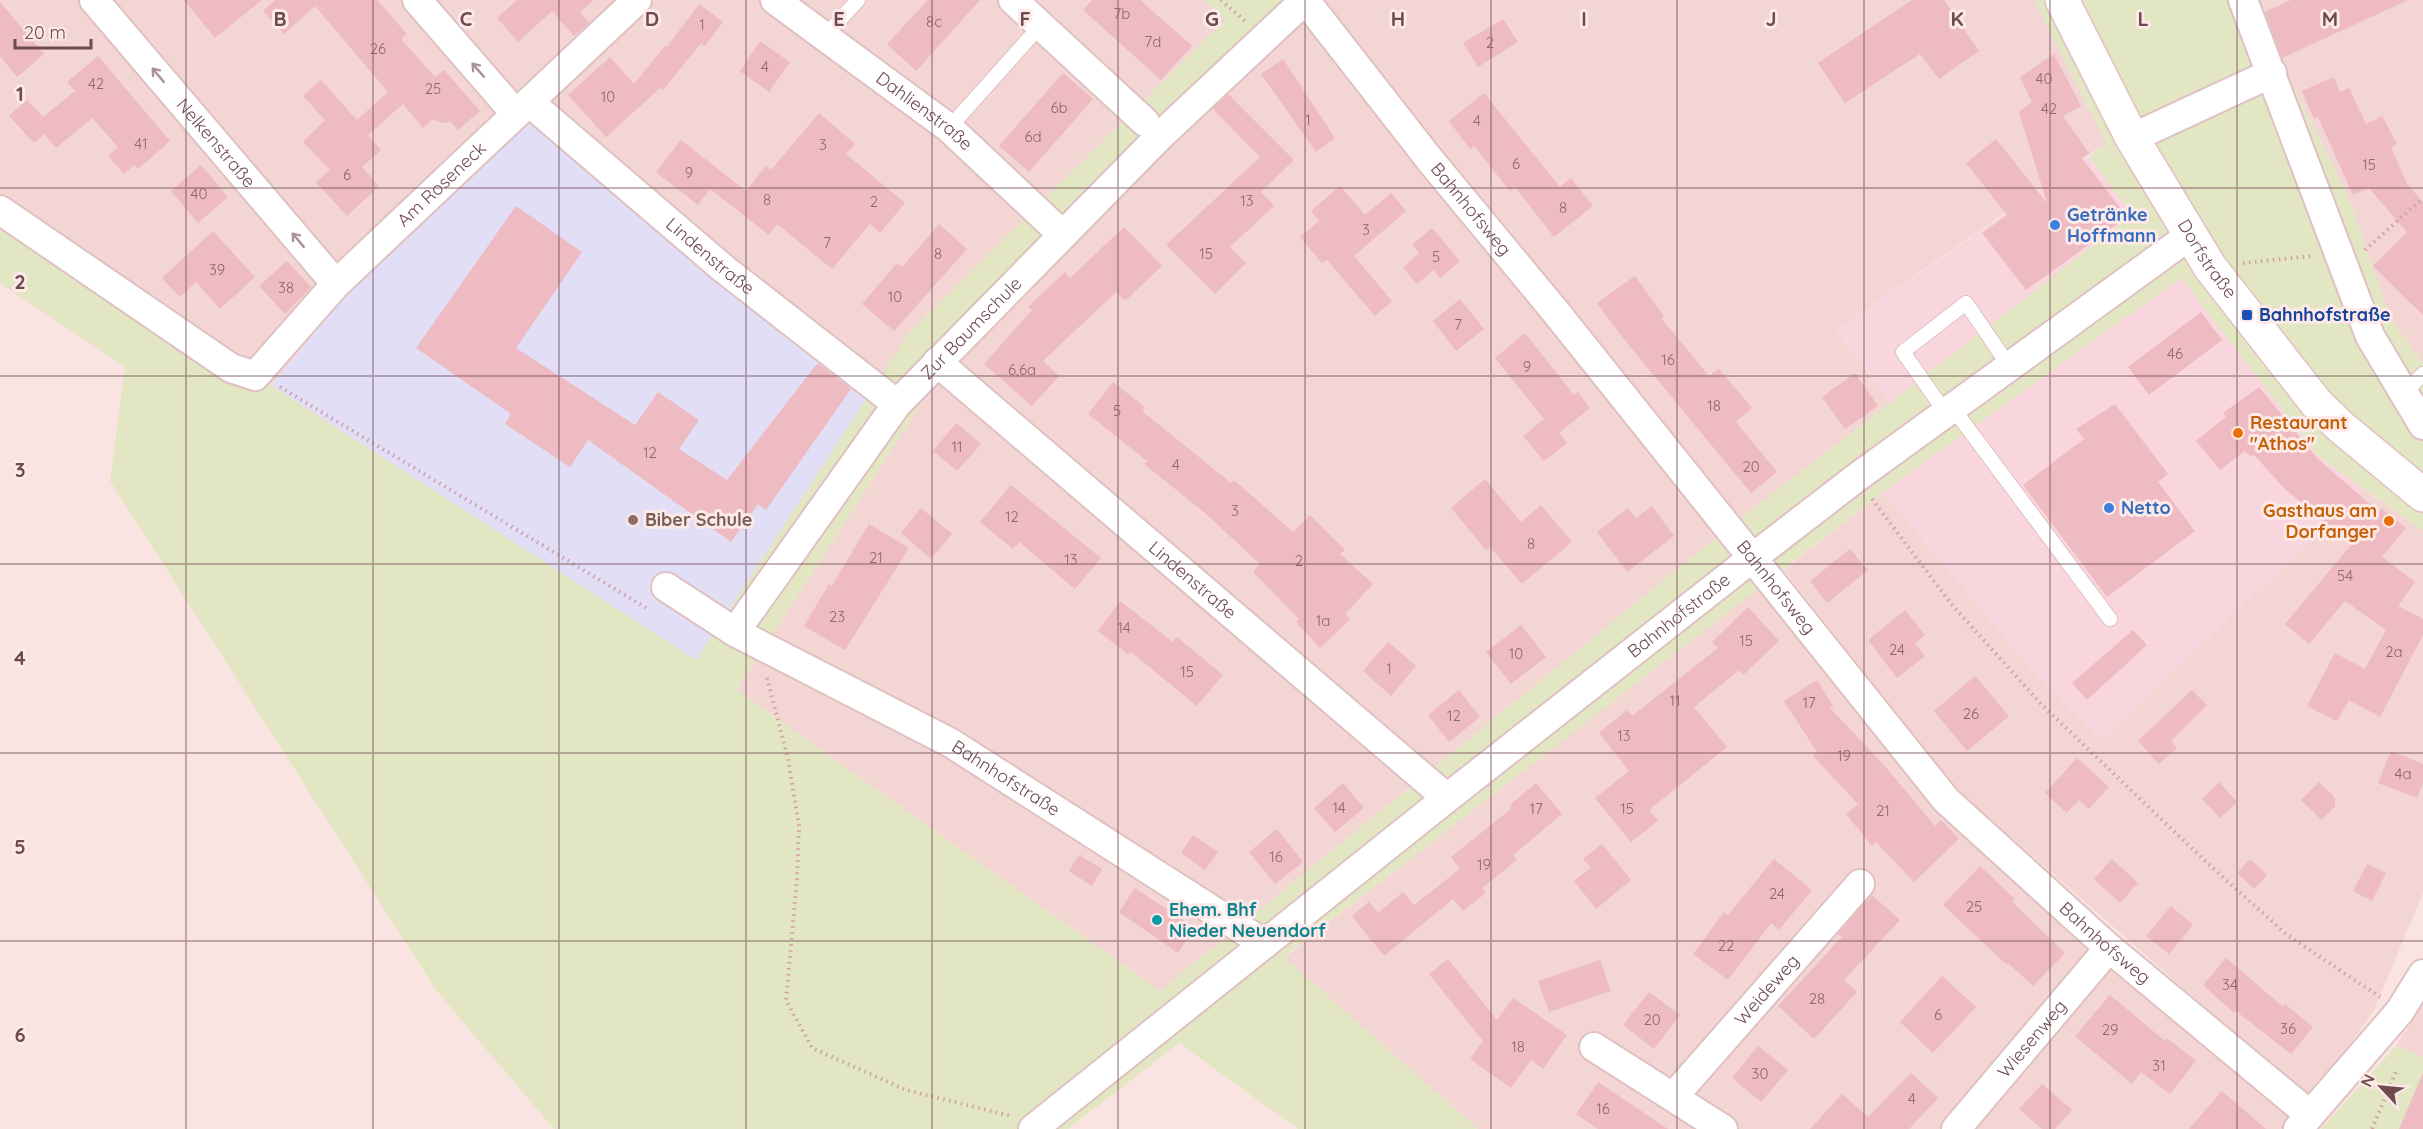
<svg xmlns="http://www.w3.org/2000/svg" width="2423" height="1129" font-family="Quicksand,sans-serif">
<rect width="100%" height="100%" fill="#fae4e1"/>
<g fill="#f3d5d4">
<polygon points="0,0 1204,0 1225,20 910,332 875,389 351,289 270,387 0,210"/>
<polygon points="1321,0 2034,0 2106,143 1836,330 1890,403 1718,536 1160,991 737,690 955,351"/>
<polygon points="2250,0 2423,0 2423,364 2390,317 2347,193"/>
<polygon points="2365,490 2423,531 2423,893 2374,1010 2311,1100 1955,788 1784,570 1883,492 2044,684 2101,739"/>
<polygon points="1758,587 1932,801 2086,950 2293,1120 2285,1129 1478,1129 1284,958"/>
<polygon points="2423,1004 2423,1057 2396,1046"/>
</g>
<g fill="#f9d6de">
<polygon points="2089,157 2132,215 1890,403 1836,330"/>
<polygon points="2181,278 2318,456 2365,490 2101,739 2044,684 1883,492"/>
</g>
<polygon fill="#e1def6" points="524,119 875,389 696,661 270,387 351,289"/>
<g fill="#e3e6c2">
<polygon points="1204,0 1321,0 955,351 737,690 1160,991 1718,536 2132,215 2089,157 2106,143 2034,0 2250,0 2347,193 2390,317 2423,364 2423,531 2318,456 2181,278 1883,492 1284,957 1478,1129 1298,1129 1179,1043 1068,1129 554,1129 436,990 110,481 125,367 0,283 0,210 696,660 910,332 1225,20"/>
<polygon points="2396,1046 2423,1057 2423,1129 2321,1129"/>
</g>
<g fill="#edbbc1">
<polygon points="184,0 262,0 215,38"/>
<polygon points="275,0 377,0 407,34 401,39 435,77 444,70 480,111 458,130 451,122 443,123 433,119 423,128 403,104 368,135 381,150 362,167 379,186 347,216 316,182 330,170 303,142 325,120 303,96 321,80 357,120 388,92 315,6 284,34 263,11"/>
<polygon points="517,0 594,0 580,12 589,23 574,36 552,11 518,42 497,18"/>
<polygon points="928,0 980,0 916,71 887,44"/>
<polygon points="1092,0 1140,0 1192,46 1161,80 1083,10"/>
<polygon points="1912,0 1944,0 1979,51 1939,79 1920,54 1845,103 1818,63"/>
<polygon points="2291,0 2408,0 2282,58 2265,12"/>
<polygon points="0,2 44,54 17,77 0,56"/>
<polygon points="699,4 723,22 705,46 701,43 663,90 660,88 606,137 568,95 610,57 634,84 665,46 667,47"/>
<polygon points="1503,19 1518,42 1478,67 1463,43"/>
<polygon points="760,41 790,62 769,92 740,71"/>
<polygon points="2054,54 2081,106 2063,116 2089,153 2082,158 2127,217 2026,290 1982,233 2007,215 1966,163 1996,139 2047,203 2019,112 2032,102 2020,77"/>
<polygon points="98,56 170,141 138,169 134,165 124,174 108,156 118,147 92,118 56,148 44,134 34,143 9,116 27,100 43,117 75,91 67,82"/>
<polygon points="1283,59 1335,138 1316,152 1261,74"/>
<polygon points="1063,73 1093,99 1029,172 999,146"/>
<polygon points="2334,77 2340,92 2349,88 2366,124 2382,116 2397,144 2391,147 2407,184 2423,202 2423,315 2373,266 2407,232 2369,188 2353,195 2318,117 2314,119 2302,91"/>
<polygon points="1484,93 1560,187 1571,178 1593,206 1554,237 1515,187 1510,191 1474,146 1470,149 1449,121"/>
<polygon points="1228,94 1294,160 1261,192 1274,206 1230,247 1246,263 1215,294 1166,245 1260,157 1213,109"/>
<polygon points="819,113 855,144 846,154 905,203 880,233 870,224 832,269 777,224 769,235 710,189 698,205 656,172 681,140 746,191 766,166 771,170"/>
<polygon points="201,165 228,197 198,223 171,191"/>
<polygon points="1340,186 1365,215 1391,193 1406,211 1354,256 1392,301 1375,316 1327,260 1322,263 1300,237 1319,221 1311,211"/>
<polygon points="516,206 582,252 516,348 635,425 658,392 699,420 679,449 727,480 816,365 819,364 851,389 766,510 758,504 731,542 588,440 570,467 505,424 511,414 416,348"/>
<polygon points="939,224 967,249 894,331 862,304 897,263 902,267"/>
<polygon points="1124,227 1162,266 1125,301 1116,292 1043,361 1059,376 1032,406 984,364 1032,310 1028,307 1065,272 1070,278"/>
<polygon points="1432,228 1460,261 1440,278 1434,270 1417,284 1403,268 1419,253 1412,245"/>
<polygon points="213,231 255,277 220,309 196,282 180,297 162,278"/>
<polygon points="287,261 311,287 285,314 259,286"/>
<polygon points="1635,276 1664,316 1661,318 1709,376 1719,369 1752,408 1736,422 1777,472 1751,493 1623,338 1597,303"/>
<polygon points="1460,299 1484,329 1456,351 1433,321"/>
<polygon points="2201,312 2222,340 2149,395 2128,367"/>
<polygon points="1525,333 1574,395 1578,392 1590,408 1559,433 1567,443 1544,461 1523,436 1544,419 1495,358"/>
<polygon points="1855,373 1878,406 1845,429 1822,397"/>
<polygon points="1113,382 1145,407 1142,411 1231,483 1234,480 1293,532 1310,515 1345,550 1340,554 1373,584 1345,614 1350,619 1320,648 1296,622 1299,619 1253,572 1260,564 1205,513 1144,464 1147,461 1088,414"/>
<polygon points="2259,387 2317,458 2379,512 2381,508 2406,528 2382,557 2415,582 2398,606 2423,619 2423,635 2380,717 2349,700 2337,721 2307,706 2335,653 2365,669 2386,630 2345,601 2309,644 2285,624 2351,545 2284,488 2254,455 2250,456 2245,451 2220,470 2196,441 2226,417 2223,413"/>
<polygon points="2115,404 2168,474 2158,482 2195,531 2107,597 2023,485 2084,439 2076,429"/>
<polygon points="956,423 981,444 957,471 933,451"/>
<polygon points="1485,479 1521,522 1541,505 1572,542 1522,584 1490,547 1486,550 1451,508"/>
<polygon points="1011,485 1101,558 1075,589 1019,542 1013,549 980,522"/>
<polygon points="1652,506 1674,536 1627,572 1597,532 1628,508 1636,518"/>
<polygon points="921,508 952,534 931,559 901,533"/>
<polygon points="869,524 909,548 845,650 804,626 829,584 832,586"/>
<polygon points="1850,549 1868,570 1827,603 1810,581"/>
<polygon points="1120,601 1173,642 1177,637 1223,675 1197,706 1131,652 1129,655 1098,631"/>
<polygon points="1748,607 1779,641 1743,675 1739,670 1694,707 1727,747 1649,810 1658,821 1631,842 1595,798 1629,771 1599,733 1627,710 1632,716 1718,648 1712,642"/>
<polygon points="1905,610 1925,635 1915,643 1925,656 1897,678 1868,640"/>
<polygon points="1521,625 1546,657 1511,684 1486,652"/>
<polygon points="2133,630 2147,645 2087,700 2072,683"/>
<polygon points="1388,642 1416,666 1391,696 1363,671"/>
<polygon points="1975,676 2009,716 1967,751 1934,711"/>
<polygon points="1817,680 1833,706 1830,708 1883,764 1935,826 1941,820 1959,839 1914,882 1876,842 1872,846 1846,814 1858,804 1813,756 1817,752 1784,701"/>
<polygon points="1459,690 1480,717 1449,742 1428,715"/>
<polygon points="2192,690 2207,705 2171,741 2177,748 2159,764 2138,741"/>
<polygon points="2391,751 2423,764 2423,783 2417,798 2378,783"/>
<polygon points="2077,758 2109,787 2089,809 2079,800 2067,813 2045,793"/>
<polygon points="2219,782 2237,802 2220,818 2202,799"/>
<polygon points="2319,782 2335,798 2335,806 2322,820 2301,800"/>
<polygon points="1343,783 1364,808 1335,832 1314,808"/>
<polygon points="1536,783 1562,814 1513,855 1517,860 1482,888 1486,893 1463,911 1453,899 1384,956 1352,916 1369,902 1378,913 1403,892 1414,905 1460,869 1451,857 1512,808 1510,805"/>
<polygon points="1277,829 1303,862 1275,884 1249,852"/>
<polygon points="1193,835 1218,852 1205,870 1181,853"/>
<polygon points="1602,844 1631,880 1596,909 1574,881 1591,868 1583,859"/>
<polygon points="1079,855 1102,869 1092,886 1069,871"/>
<polygon points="1774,859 1812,890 1779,930 1771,923 1728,980 1693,954 1724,912 1728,915"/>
<polygon points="2112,859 2138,883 2120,903 2094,879"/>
<polygon points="2250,859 2267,875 2254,889 2237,873"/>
<polygon points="2367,864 2386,873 2372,901 2353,891"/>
<polygon points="1980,866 2015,899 2012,902 2065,953 2033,986 2008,963 2007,965 1943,905"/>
<polygon points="1135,888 1195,928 1178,953 1119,912"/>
<polygon points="1872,895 1900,920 1844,980 1857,992 1814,1039 1778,1006 1842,937 1838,934"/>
<polygon points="2171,906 2193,925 2169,954 2146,936"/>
<polygon points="2226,958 2283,1007 2285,1004 2313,1027 2291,1054 2236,1011 2234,1013 2203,985"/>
<polygon points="1448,959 1497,1020 1513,998 1567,1035 1543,1069 1531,1060 1511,1088 1470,1059 1483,1041 1429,974"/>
<polygon points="1600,960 1611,991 1549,1012 1538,981"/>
<polygon points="1942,976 1976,1007 1933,1053 1900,1022"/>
<polygon points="1649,992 1680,1015 1654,1049 1623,1025"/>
<polygon points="2110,995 2165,1041 2167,1038 2196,1061 2170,1094 2141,1072 2132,1084 2075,1036"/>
<polygon points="1758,1046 1788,1070 1761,1102 1732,1078"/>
<polygon points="1911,1073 1938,1098 1909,1129 1810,1129 1842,1094 1868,1117"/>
<polygon points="2423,1073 2423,1129 2399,1129"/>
<polygon points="1598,1082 1668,1129 1598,1129 1576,1114"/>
<polygon points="2042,1084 2072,1110 2055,1129 2042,1129 2019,1109"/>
<polygon points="2222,1091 2266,1129 2189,1129"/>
</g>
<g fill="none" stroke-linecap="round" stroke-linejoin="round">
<defs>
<g id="service">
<polyline points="824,37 858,0"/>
<polyline points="949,128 1040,26"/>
<polyline points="2404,393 2423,374"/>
<polyline points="1952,407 2110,619"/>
<polyline points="1945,412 1903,352 1966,303 2009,366"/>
</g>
<g id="minor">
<path id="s1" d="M 94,0 L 336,284"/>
<polyline points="417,0 516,114"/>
<path id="s2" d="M 775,0 L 949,128 L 1063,235"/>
<polyline points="1013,0 1145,122"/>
<path id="s3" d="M 1305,0 L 1430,160 L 1555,311 L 1946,800 L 2109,948 L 2310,1115"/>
<polyline points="2243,0 2370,336 2423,425"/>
<path id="s4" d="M 529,102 L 724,269 L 897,404"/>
<polyline points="2132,138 2272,73"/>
<path id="s5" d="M 0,210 L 231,368 L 255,376 L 336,284 L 637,0"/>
<path id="s6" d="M 937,362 L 1447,798"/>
<path id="s7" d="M 666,587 L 735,632 L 897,404 L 1160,136 L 1305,0"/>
<path id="s8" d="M 735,632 L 951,743 L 1265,944"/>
<polyline points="1594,1047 1723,1129"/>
<path id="s9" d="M 1674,1096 L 1860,884"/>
<path id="s10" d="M 1033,1129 L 1447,798 L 1751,559 L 1856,478 L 2189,236"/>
<path id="s11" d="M 1956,1129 L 2109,948"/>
<polyline points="2298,1129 2400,1011 2423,974"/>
</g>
<g id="secondary">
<path id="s12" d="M 2062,0 L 2132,138 L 2210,267 L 2317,404 L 2341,427 L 2423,495"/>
</g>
</defs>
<use href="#service" stroke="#dfc1c2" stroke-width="16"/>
<use href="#minor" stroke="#dfc1c2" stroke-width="32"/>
<use href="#secondary" stroke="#e3bfc1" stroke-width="36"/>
<g stroke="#d19fa6" stroke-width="4" stroke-dasharray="1.5 4.5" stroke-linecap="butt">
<polyline points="1221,0 1245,21"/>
<polyline points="2365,250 2423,198"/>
<polyline points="2243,263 2313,256"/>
<polyline points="280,387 648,609"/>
<polyline points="1872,499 1952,605 2042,705 2204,860 2286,934 2380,997"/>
<polyline points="767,678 788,759 799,826 797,879 786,1000 812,1048 906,1090 1011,1116"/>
<polyline points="2372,1129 2397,1069"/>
</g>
<use href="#service" stroke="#fff" stroke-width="14"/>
<use href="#minor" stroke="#fff" stroke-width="28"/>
<use href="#secondary" stroke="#fff" stroke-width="33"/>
</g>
<defs><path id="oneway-shaft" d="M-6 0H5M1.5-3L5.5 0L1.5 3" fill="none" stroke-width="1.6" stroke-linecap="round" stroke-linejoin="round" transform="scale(1.5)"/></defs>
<g stroke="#a99396">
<use href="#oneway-shaft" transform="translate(478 70) rotate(-131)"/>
<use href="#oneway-shaft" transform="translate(158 75) rotate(-130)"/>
<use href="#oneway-shaft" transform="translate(298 240) rotate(-130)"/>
</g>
<path fill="none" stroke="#6f4b50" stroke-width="1.5" stroke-opacity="0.55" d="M 186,0 L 186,1129M 373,0 L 373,1129M 559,0 L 559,1129M 746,0 L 746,1129M 932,0 L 932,1129M 1118,0 L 1118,1129M 1305,0 L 1305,1129M 1491,0 L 1491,1129M 1677,0 L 1677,1129M 1864,0 L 1864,1129M 2050,0 L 2050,1129M 2237,0 L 2237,1129M 0,188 L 2423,188M 0,376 L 2423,376M 0,564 L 2423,564M 0,753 L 2423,753M 0,941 L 2423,941"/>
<g fill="#3f7fe0" stroke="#fde9e7" stroke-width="2">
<circle cx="2055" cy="225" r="6"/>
<circle cx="2109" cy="508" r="6"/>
</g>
<rect fill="#1a4fb4" stroke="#fde9e7" stroke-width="2" x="2241" y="309" width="12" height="12" rx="3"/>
<g fill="#e8710a" stroke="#fde9e7" stroke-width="2">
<circle cx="2238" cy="433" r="6"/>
<circle cx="2389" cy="521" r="6"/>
</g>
<circle fill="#8d6e63" stroke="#fde9e7" stroke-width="2" cx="633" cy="520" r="6"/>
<circle fill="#0f9aa8" stroke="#fde9e7" stroke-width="2" cx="1157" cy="920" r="6"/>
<g text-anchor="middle" stroke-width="6" stroke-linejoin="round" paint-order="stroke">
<g font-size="15" fill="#8e676c">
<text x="1122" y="19">7b</text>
<text x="934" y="27">8c</text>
<text x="702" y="30">1</text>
<text x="1153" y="47">7d</text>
<text x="1490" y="48">2</text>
<text x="378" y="54">26</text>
<text x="765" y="72">4</text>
<text x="2044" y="84">40</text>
<text x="96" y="89">42</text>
<text x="433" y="94">25</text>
<text x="608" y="102">10</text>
<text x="1059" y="113">6b</text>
<text x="2049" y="114">42</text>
<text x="1308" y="125">1</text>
<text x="1477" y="126">4</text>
<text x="1033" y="142">6d</text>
<text x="141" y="149">41</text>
<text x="823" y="150">3</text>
<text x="1516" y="169">6</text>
<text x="2369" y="170">15</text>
<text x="689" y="178">9</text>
<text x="347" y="180">6</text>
<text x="199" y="199">40</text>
<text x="767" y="205">8</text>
<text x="1247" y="206">13</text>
<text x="874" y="207">2</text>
<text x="1563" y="213">8</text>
<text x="1366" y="235">3</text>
<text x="827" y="248">7</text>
<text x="938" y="259">8</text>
<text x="1206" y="259">15</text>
<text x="1436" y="262">5</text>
<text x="217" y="275">39</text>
<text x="286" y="293">38</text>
<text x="895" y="302">10</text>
<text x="1458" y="330">7</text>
<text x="2175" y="359">46</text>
<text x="1668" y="365">16</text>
<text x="1527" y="372">9</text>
<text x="1022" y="375">6,6a</text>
<text x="1714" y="411">18</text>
<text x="1117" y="416">5</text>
<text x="957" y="452">11</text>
<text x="650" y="458">12</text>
<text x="1176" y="470">4</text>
<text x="1751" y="472">20</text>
<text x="1235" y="516">3</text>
<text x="1012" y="522">12</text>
<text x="1531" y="549">8</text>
<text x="876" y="563">21</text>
<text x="1071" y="565">13</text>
<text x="1299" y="566">2</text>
<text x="2345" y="581">54</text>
<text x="837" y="622">23</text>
<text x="1323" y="626">1a</text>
<text x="1124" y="633">14</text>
<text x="1746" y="646">15</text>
<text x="1897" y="655">24</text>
<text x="2394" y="657">2a</text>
<text x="1516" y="659">10</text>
<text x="1389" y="674">1</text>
<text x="1187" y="677">15</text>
<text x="1675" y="706">11</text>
<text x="1809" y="708">17</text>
<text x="1971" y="719">26</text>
<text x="1454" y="721">12</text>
<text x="1624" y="741">13</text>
<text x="1844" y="761">19</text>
<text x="2403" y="779">4a</text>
<text x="1339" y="813">14</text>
<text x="1536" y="814">17</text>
<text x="1627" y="814">15</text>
<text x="1883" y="816">21</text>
<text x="1276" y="862">16</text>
<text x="1484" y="870">19</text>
<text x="1777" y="899">24</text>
<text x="1974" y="912">25</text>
<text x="1726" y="951">22</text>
<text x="2230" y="990">34</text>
<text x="1817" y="1004">28</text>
<text x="1938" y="1020">6</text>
<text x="1652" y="1025">20</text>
<text x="2288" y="1034">36</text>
<text x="2110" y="1035">29</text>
<text x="1518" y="1052">18</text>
<text x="2159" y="1071">31</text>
<text x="1760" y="1079">30</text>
<text x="1912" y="1104">4</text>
<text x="1603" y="1114">16</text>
</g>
<g font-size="18" fill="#6f4b50" stroke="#fde9e7">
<text dy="6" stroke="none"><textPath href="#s2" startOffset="186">Dahlienstraße</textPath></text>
<text dy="6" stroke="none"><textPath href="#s1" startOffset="188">Nelkenstraße</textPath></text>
<text dy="6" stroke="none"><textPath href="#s5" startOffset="573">Am Roseneck</textPath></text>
<text dy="6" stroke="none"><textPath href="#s3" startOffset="267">Bahnhofsweg</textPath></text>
<text dy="6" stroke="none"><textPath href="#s4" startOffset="238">Lindenstraße</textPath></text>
<text dy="6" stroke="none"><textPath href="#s12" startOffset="297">Dorfstraße</textPath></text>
<text dy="6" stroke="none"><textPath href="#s7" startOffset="468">Zur Baumschule</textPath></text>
<text dy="6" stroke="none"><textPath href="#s6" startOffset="336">Lindenstraße</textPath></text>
<text dy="6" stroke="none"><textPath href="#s3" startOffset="753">Bahnhofsweg</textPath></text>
<text dy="6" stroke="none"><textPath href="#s10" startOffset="825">Bahnhofstraße</textPath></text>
<text dy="6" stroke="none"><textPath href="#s8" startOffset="308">Bahnhofstraße</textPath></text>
<text dy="6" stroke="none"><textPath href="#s3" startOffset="1239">Bahnhofsweg</textPath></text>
<text dy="6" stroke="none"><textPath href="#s9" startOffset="141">Weideweg</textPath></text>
<text dy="6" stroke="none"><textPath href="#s11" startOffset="118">Wiesenweg</textPath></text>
</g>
<g font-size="18" font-weight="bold" fill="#366cbe" stroke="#fde9e7" text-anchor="start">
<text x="2067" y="221">Getränke<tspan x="2067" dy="21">Hoffmann</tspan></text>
<text x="2121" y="514">Netto</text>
</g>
<g font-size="18" font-weight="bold" fill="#164399" stroke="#fde9e7" text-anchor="start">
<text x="2259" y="321">Bahnhofstraße</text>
</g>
<g font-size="18" font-weight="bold" fill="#c56008" stroke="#fde9e7" text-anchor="start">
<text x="2250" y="429">Restaurant<tspan x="2250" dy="21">"Athos"</tspan></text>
<text x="2377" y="517" text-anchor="end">Gasthaus am<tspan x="2377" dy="21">Dorfanger</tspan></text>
</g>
<g font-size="18" font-weight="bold" fill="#785e54" stroke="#fde9e7" text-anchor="start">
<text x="645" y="526">Biber Schule</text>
</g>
<g font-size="18" font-weight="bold" fill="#0d838f" stroke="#fde9e7" text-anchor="start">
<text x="1169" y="916">Ehem. Bhf<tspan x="1169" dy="21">Nieder Neuendorf</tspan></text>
</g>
</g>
<g font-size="20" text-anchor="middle" font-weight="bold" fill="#6f4b50" stroke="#fde9e7" stroke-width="6" stroke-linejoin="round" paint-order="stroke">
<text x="280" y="26">B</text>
<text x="466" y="26">C</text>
<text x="652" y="26">D</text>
<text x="839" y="26">E</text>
<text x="1025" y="26">F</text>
<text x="1212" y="26">G</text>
<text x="1398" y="26">H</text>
<text x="1584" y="26">I</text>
<text x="1771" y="26">J</text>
<text x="1957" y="26">K</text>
<text x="2143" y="26">L</text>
<text x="2330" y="26">M</text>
<text x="20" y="101">1</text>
<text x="20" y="289">2</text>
<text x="20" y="477">3</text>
<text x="20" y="665">4</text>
<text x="20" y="854">5</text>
<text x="20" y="1042">6</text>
</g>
<g transform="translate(2381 1087) rotate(296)" stroke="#fde9e7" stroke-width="4.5" paint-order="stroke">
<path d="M0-4.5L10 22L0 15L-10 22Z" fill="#6f4b50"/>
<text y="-9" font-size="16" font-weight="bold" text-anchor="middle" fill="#6f4b50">N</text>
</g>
<path d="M15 39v9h76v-9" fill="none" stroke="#6f4b50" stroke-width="3"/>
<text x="24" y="39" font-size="18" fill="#6f4b50" stroke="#fde9e7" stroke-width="4.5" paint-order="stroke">20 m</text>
</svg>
